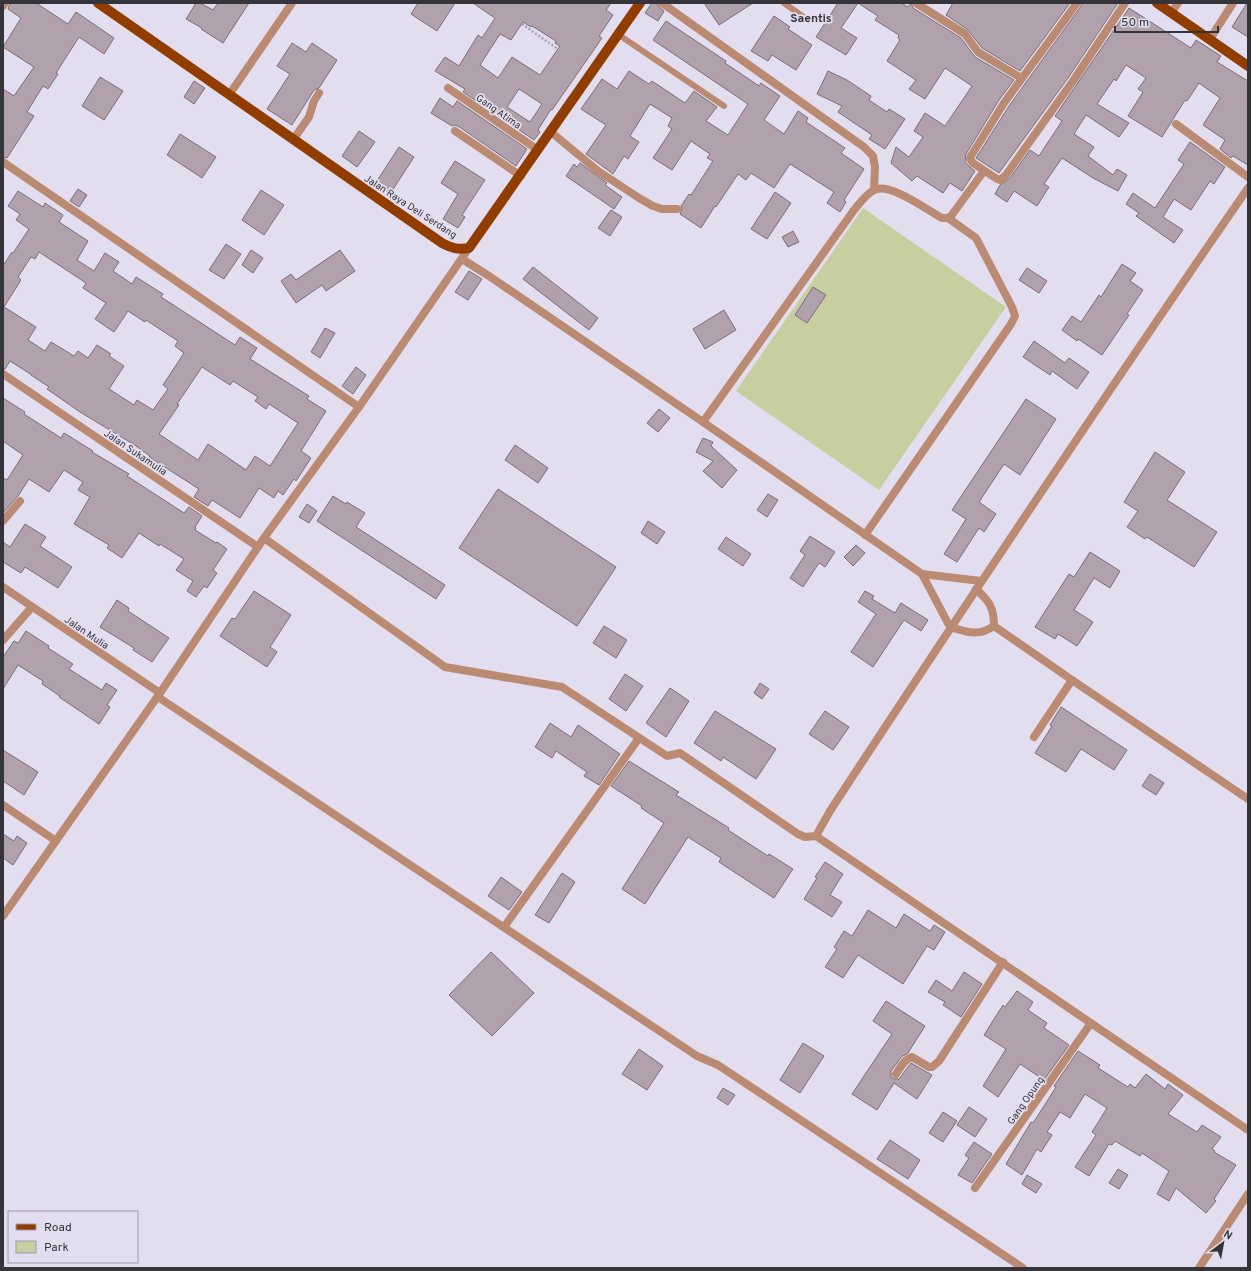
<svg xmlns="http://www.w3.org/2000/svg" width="1251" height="1271" font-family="Overpass,sans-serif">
<rect width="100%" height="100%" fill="#e2def0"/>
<polygon fill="#c7cfa0" points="863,208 1006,307 879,490 736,391"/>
<g fill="#b1a1ac" stroke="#7c6d77" fill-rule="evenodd">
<polygon points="10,3 36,3 68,24 76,12 114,38 104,54 79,37 56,73 58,74 48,89 43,86 27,112 34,116 7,158 3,157 3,89 14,96 34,67 3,47 21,18 8,9"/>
<polygon points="196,3 200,3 213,10 218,3 249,3 223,43 201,29 202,28 186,19"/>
<polygon points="418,3 455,3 437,31 411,14"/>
<path d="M 473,3 L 611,3 L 606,10 L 613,15 L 599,36 L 602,38 L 552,110 L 551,109 L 538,130 L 540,132 L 534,140 L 463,92 L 465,89 L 435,71 L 445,57 L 459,66 L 478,35 L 482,38 L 495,18 ZM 523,22 L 531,27 L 532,26 L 556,41 L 555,43 L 560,46 L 540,75 L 512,57 L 498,78 L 480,65 L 500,34 L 511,40 ZM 519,89 L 542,104 L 530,122 L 507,107 Z"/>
<polygon points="652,3 657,3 659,7 664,11 658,21 645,13"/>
<polygon points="704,3 753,3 719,25"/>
<polygon points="838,3 858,3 841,28 857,38 846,55 816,37"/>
<polygon points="858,3 901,3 908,7 911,3 913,8 961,38 975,57 1014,80 999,100 966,154 965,162 970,167 975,171 962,191 950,183 943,193 917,176 912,181 891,163 896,147 909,157 923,137 914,131 925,113 945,126 972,86 945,68 925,99 909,89 916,80 887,61 900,40 898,38 899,35 875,20 878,16"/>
<polygon points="953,3 1070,3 1020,71 982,48 968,30 946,15"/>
<polygon points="1082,3 1118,3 1068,78 999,173 976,158 1009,106 1081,6"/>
<polygon points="1247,3 1248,3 1248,37 1232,27"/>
<polygon points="1129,8 1191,48 1196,40 1221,56 1217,62 1248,81 1248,165 1233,156 1231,158 1220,149 1225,140 1203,125 1220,98 1199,83 1187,101 1185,100 1162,137 1128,116 1143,92 1138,89 1146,78 1126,65 1116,81 1114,79 1097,104 1129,123 1119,137 1086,115 1074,134 1094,147 1088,156 1113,175 1117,169 1127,175 1118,191 1093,178 1062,158 1044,184 1049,187 1037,206 1014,191 1007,202 995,194 1000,185 1010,178 1030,150 1039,156 1062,121 1055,116"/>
<polygon points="774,16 790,27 788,29 812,45 796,70 772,55 768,61 751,51"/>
<polygon points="666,21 726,61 725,63 759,86 761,83 780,96 764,120 784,134 798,111 808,118 806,122 845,148 841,153 864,169 844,200 846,202 840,212 827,203 834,192 790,164 774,188 751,173 746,180 738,174 716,207 715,206 701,228 680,214 682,209 681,206 689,194 691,195 713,161 707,158 710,154 691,141 672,170 653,158 672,129 668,126 672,118 650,104 630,136 639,142 628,159 624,156 613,174 586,154 606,125 581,109 602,79 617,89 629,71 649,84 652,81 685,103 694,91 717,107 706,121 728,135 748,104 653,40"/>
<polygon points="292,43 306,52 312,43 337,60 319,88 314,90 292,125 267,109 290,74 277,66"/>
<polygon points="828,71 847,80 871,96 869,100 887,112 889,109 905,119 885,149 869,139 872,135 838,112 842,106 817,94"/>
<polygon points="100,77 123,91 104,120 82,106"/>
<polygon points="194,81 205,88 194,104 184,97"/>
<polygon points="440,98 453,107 457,101 527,149 516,166 458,126 455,125 452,126 431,113"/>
<polygon points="359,131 375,142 357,167 342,156"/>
<polygon points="180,134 216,157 202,178 167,155"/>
<polygon points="1190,142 1225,167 1214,184 1210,181 1191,210 1174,199 1163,217 1183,230 1174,243 1136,216 1139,213 1126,204 1133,193 1155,208 1184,164 1178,160"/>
<polygon points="399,147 414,157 390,194 375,184"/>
<polygon points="455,161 485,180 462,215 465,217 458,228 443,219 458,194 441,183"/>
<polygon points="580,163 607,183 605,185 622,197 614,209 566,176 574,164 577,167"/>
<polygon points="78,189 87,195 79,207 70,201"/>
<polygon points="261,190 284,205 264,235 242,220"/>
<path d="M 18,191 L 43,207 L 45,203 L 63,215 L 59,222 L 88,241 L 77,260 L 94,271 L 105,253 L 119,262 L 113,271 L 132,284 L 136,277 L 163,294 L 161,297 L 235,345 L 240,337 L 257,348 L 250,359 L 309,396 L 307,399 L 326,411 L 301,451 L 311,458 L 296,481 L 294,479 L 283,495 L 278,491 L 274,498 L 259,488 L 240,518 L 212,500 L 208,506 L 194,497 L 199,489 L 149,457 L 150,456 L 133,444 L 80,412 L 47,389 L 49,387 L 31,375 L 32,375 L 10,361 L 5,369 L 3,369 L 3,266 L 12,252 L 13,253 L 29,229 L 16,220 L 20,214 L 8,206 ZM 39,252 L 86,283 L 83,288 L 106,303 L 95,319 L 114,332 L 128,311 L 145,322 L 146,320 L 178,341 L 175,346 L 184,353 L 163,385 L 168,389 L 153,410 L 137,400 L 134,405 L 109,389 L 124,366 L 109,356 L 111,354 L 97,345 L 88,358 L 78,351 L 74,356 L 51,342 L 45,351 L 28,340 L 36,327 L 4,307 L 21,280 L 18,277 L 31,257 L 35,259 ZM 202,367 L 230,385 L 233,381 L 258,397 L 255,401 L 266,409 L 269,404 L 298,423 L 270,466 L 255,456 L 246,470 L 208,444 L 198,460 L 159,434 L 179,405 L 177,404 Z"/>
<polygon points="775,192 791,203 767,239 751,229"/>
<polygon points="611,210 622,217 610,236 598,228"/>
<polygon points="793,231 799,242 788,247 782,237"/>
<polygon points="226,244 241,254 224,279 209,270"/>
<polygon points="251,250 263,258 253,273 242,265"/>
<polygon points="340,250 355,271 326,291 322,285 296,303 281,281 291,274 296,280"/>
<polygon points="1122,264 1136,273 1130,281 1143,290 1127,314 1129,315 1102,355 1078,339 1077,341 1062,330 1072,316 1081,322 1099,295 1101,297"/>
<polygon points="533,267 598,318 589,330 523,279"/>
<polygon points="1027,268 1047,281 1039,293 1019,280"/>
<polygon points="469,271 482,279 468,300 455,292"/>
<polygon points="813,287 826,295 807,323 795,315"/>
<polygon points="724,310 736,330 705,349 693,329"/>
<polygon points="325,328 335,333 320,358 311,352"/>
<polygon points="1034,341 1065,363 1069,358 1089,372 1077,389 1052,371 1050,375 1023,357"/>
<polygon points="356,367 366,375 353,394 342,386"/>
<polygon points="3,398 25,412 24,414 61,438 64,433 93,451 92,452 129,474 127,476 184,513 189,507 202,516 195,527 196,528 195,530 216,543 217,542 227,549 213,570 217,573 207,588 204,586 196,597 187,591 193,581 176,570 184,559 160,544 159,546 139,533 122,558 107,548 109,545 74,524 90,497 78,490 83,482 64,470 49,492 29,479 18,496 3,513 3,478 7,480 23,455 3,441"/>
<polygon points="1026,399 1056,419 1020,475 1004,464 979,502 996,514 984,532 979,528 957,562 944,554 966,519 952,510"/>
<polygon points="659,409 670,418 658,432 647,423"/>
<polygon points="703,438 713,442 711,446 737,470 722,488 703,471 713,461 696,452"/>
<polygon points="515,445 548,468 538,483 505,460"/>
<polygon points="1155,452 1185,472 1167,500 1217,532 1194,567 1147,537 1145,539 1127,527 1138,511 1124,502"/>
<polygon points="498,489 616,567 577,626 459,548"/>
<polygon points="768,494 778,500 767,517 757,510"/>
<polygon points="333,496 346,504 347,502 365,513 356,527 445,585 436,599 317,521"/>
<polygon points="307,504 317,511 309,523 299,517"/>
<polygon points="648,521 665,532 657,544 641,533"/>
<polygon points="25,524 46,537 40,546 72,567 58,588 25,567 21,573 3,562 3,542 10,547"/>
<polygon points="810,536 835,552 825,567 819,563 803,587 790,578 805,555 800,551"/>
<polygon points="726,537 751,554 743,566 718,549"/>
<polygon points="856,545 865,553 853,566 844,557"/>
<polygon points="1090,552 1120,571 1110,588 1094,578 1074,610 1093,622 1077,646 1058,634 1055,639 1035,627 1069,574 1074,577"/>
<polygon points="254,591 291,615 270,647 277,652 267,667 220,636 232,618 235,619"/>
<polygon points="865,591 874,596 872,599 895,613 901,603 928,620 921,631 904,620 873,667 851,652 876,614 858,602"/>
<polygon points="117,600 129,608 128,611 169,638 152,662 133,650 134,648 100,627"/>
<polygon points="604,626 627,640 616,658 593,643"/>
<polygon points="26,631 49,646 48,648 73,664 69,669 102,690 106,683 117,690 107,705 110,707 99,724 59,697 60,696 42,684 43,681 18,665 3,689 3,657 14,641 18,643"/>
<polygon points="625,674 643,686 626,711 609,699"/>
<polygon points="760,683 769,689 762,699 754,693"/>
<polygon points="670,688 689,701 666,737 646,723"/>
<polygon points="1061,707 1127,750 1114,770 1081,749 1066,772 1035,753 1052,726 1050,725"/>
<polygon points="715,711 776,749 756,779 723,757 721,761 694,743"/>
<polygon points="825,711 849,727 833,750 809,734"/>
<polygon points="550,723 571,737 578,725 620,754 599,785 584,776 587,772 556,751 552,758 535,747"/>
<polygon points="3,750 38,772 24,795 3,781"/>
<polygon points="629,761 679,792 676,795 729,828 728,830 768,856 769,854 793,869 774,898 719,862 721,858 688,837 645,904 622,889 664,823 641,808 642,806 611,786"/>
<polygon points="1150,774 1164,783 1156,795 1142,786"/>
<polygon points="3,834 14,841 17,836 27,843 13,865 3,858"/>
<polygon points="825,862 843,874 830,895 842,902 832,917 804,899 817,878 815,877"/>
<polygon points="562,873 575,882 549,923 535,915"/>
<polygon points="501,877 522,892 509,910 488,896"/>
<polygon points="868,910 896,928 904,914 930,931 934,925 945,932 934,950 927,946 903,984 858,955 843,978 825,967 837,949 834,947 844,931 852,936"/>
<polygon points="491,952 534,993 492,1036 449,995"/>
<polygon points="964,972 982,984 961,1017 943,1005 945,1002 928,992 936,980 952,991"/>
<polygon points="1017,991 1033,1002 1028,1010 1047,1023 1044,1028 1069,1045 1044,1080 1020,1064 998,1097 983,1086 1006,1049 984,1035 1003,1005 1005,1007"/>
<polygon points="886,1001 925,1026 908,1053 901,1057 897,1063 891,1071 891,1077 895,1079 899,1079 911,1063 932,1075 917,1099 894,1083 877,1110 852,1094 892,1034 873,1021"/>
<polygon points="803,1043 824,1056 800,1093 780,1080"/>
<polygon points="639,1049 663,1066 647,1090 622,1074"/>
<polygon points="1078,1051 1100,1065 1098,1068 1128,1087 1130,1084 1135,1088 1146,1074 1165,1089 1168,1084 1183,1095 1168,1114 1197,1132 1202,1125 1221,1137 1212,1149 1215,1151 1214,1152 1236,1165 1214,1199 1216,1201 1206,1213 1176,1188 1169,1201 1157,1194 1169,1171 1142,1153 1140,1156 1115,1141 1112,1145 1109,1144 1089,1176 1075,1167 1096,1135 1092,1132 1107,1108 1085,1094 1070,1118 1060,1112 1047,1132 1052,1135 1041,1152 1037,1149 1022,1175 1006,1164 1031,1122 1033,1123 1046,1103 1056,1087 1054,1086"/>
<polygon points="723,1088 735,1095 728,1105 717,1098"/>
<polygon points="969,1107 987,1119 975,1137 957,1125"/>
<polygon points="943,1112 957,1121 943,1142 929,1133"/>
<polygon points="890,1140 920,1160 908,1179 877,1159"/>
<polygon points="974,1142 992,1154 972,1183 958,1175 969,1158 965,1155"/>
<polygon points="1118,1169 1128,1175 1119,1189 1109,1183"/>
<polygon points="1027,1175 1042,1184 1036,1193 1022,1184"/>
</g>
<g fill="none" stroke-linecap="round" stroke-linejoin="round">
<polyline stroke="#a8a5b3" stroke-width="2.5" stroke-dasharray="2 2" stroke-linecap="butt" points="522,24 582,66"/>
<g stroke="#bb8a72" stroke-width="6">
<polyline points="784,3 805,18"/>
<polyline points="619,35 724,106"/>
</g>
<g stroke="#bb8a72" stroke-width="8">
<polyline points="662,3 864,147 873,156 875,167 874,190"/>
<polyline points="916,3 965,34 978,52 1021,78"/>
<polyline points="1077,3 1004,103 971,156 970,159 973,163 997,179 1000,180 1006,175 1073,81 1125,3"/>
<polyline points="3,6 5,3"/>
<polyline points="1171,13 1178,3"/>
<polyline points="1210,39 1233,3"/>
<polyline points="448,88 538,150"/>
<polyline points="229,95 292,3"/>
<polyline points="1176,124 1248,177"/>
<polyline points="455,131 521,176"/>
<polyline points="551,132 598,171 639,198 653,206 662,209 677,209"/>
<polyline points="293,140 309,117 314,101 319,93"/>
<polyline points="3,162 359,407"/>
<path d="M 1248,188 C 1106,394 967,602 830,811 L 816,836 L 1248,1130"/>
<path d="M 462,259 L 489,276 L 703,422 L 922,574 L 950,627 C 967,632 978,637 994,626"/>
<polyline points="3,374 258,547"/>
<path d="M 703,422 L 854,210 C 860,203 866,194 874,190 C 890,182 927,210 942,218 L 948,218 L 951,216 L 984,171"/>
<polyline points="3,521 20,501"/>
<polyline points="865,535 1011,324 1015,316 1012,307 976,238 948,218"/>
<polyline points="264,538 445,667 562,687 667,756 680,753 798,834 805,837 816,836"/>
<polyline points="922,574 981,581"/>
<polyline points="3,587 160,693"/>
<path d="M 976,589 C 989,601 994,607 994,626"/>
<polyline points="994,626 1072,680 1248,799"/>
<polyline points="3,640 32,607"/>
<polyline points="158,697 697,1056 718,1065 1023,1268"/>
<polyline points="1034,737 1072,680"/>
<polyline points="3,805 56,841"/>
<polyline points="3,916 160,693 264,538 359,407 469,248"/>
<polyline points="504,927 639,738"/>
<path d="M 896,1074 C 901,1067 904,1059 912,1057 L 929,1067 L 932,1067 L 939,1061 L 1003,962"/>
<polyline points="975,1188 1091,1023"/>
<polyline points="1199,1268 1248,1194"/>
</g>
<g stroke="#923d00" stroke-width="10">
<path d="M 98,3 L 442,243 C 451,248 458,250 469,248 L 640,3"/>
<polyline points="1157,3 1248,66"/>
</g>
</g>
<g text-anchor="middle" stroke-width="3.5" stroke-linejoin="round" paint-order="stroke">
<g font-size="10" fill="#36343b" stroke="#e2def0">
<text transform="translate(499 111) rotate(35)" y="4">Gang Atima</text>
<text transform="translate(411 206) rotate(33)" y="4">Jalan Raya Deli Serdang</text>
<text transform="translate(136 452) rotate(34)" y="4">Jalan Sukamulia</text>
<text transform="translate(87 632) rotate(34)" y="4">Jalan Mulia</text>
<text transform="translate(1025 1100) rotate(-55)" y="4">Gang Opung</text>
</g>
<g font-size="12" font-weight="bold" fill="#36343b" stroke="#e2def0">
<text x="811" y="22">Saentis</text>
</g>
</g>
<rect width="1251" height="1271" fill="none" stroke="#36343b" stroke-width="8"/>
<rect x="8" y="1211" width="130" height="52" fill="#e2def0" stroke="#9d9aa8"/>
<rect x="16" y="1224" width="20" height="6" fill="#923d00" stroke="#9d9aa8"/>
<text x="44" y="1231" font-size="12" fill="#36343b">Road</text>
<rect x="16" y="1241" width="20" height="12" fill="#c7cfa0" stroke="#9d9aa8"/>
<text x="44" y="1251" font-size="12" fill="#36343b">Park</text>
<g transform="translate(1223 1243) rotate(32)" stroke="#e2def0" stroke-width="3" paint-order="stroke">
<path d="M0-3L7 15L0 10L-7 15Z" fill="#36343b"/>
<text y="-6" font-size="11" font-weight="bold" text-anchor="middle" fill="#36343b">N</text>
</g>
<path d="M1115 26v6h103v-6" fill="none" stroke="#36343b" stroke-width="2"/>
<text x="1121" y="26" font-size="12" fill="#36343b" stroke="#e2def0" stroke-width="3" paint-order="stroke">50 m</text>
</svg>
